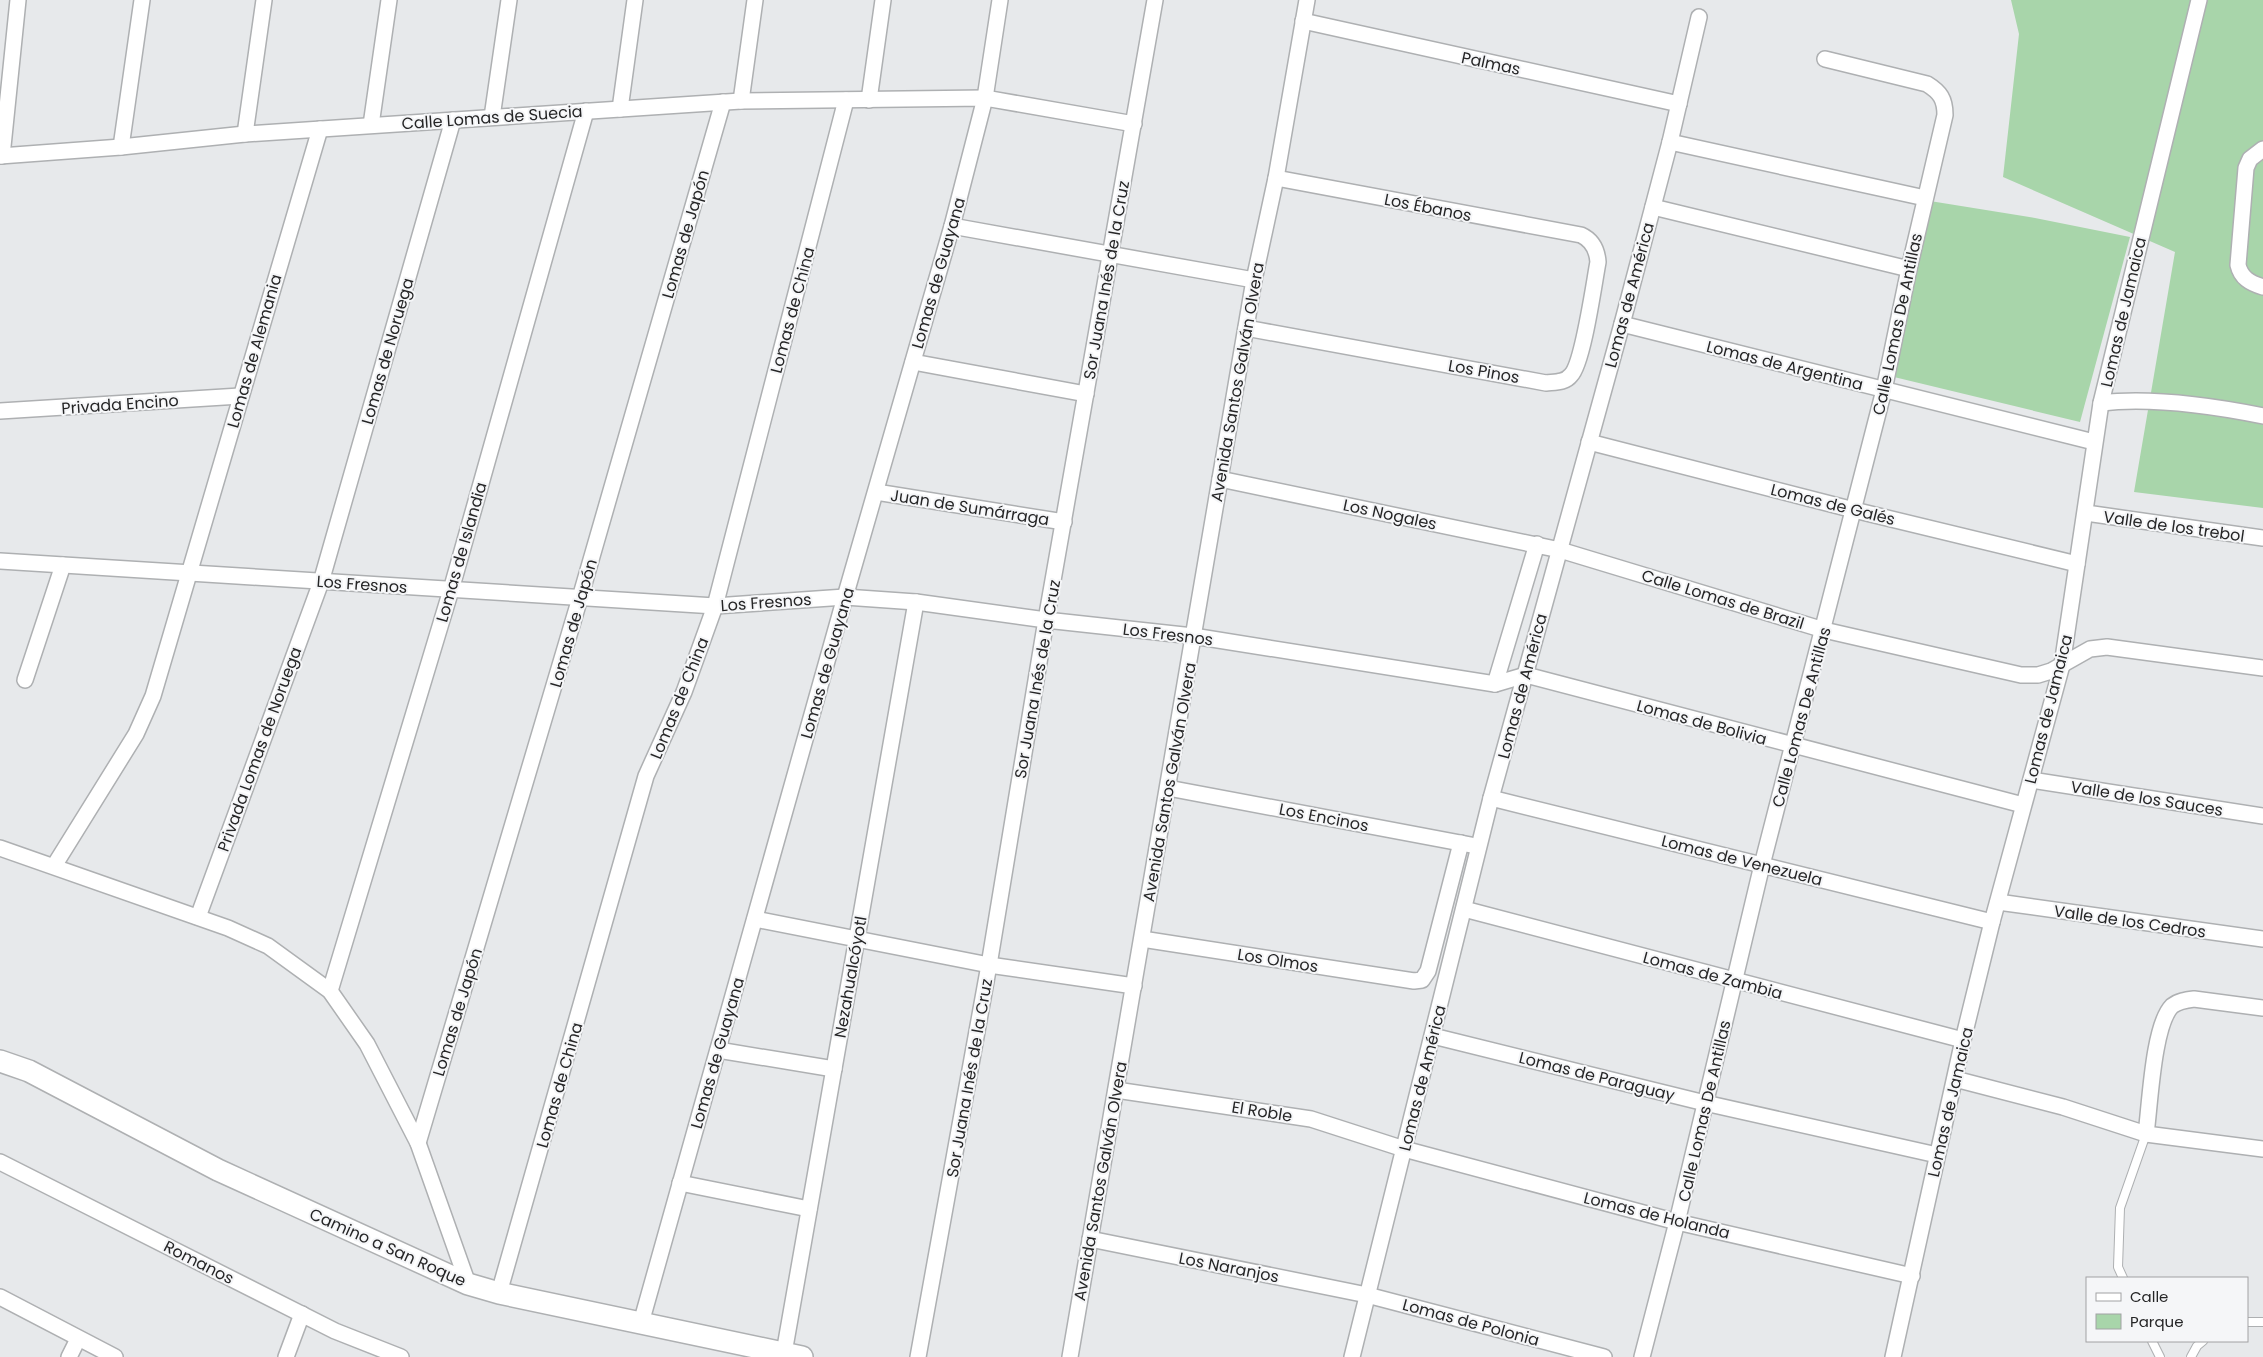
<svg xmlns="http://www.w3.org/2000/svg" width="2263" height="1357" font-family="Poppins,sans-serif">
<rect width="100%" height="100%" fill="#e7e9eb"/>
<g fill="#a8d5aa">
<polygon points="2011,0 2263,0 2263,508 2134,492 2175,252 2003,177 2019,34"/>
<polygon points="1930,201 2035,218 2130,237 2080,422 1894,377"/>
</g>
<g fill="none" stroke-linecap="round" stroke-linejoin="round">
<defs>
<g id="lane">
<polyline points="2123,1278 2118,1267 2120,1208 2146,1134"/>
<polyline points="2247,1322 2263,1322"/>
<polyline points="2152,1341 2160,1357"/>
<polyline points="2191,1357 2197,1346 2203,1341"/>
</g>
<g id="street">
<polyline points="1303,21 1679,104"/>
<polyline points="869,100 883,0"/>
<polyline points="741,101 755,0"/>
<polyline points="620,109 635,0"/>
<polyline points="492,117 509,0"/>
<polyline points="371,125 389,0"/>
<polyline points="245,134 264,0"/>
<polyline points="1670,142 1925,198"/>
<polyline points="121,147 142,0"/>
<path d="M 2263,149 L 2250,159 L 2246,168 L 2238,265 C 2241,278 2250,283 2263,287"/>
<polyline points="0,156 121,147 245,134 741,101 985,98 1134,124"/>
<polyline points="2,156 18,0"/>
<polyline points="1653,207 1909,269"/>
<polyline points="952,226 1254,280"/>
<polyline points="1622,324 2094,442"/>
<path d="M 1246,328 L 1546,383 C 1555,382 1565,383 1571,375 C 1583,363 1594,283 1598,262 C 1597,249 1592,240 1581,235 L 1276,178"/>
<polyline points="913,362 1086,394"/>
<path d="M 2101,403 C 2152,397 2213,406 2263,416"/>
<polyline points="0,411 240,396"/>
<polyline points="1589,442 1854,510 2077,564"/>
<polyline points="1220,479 1560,550 1824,630 2021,675 2038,675 2051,671 2090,649 2107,647 2263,668"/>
<polyline points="876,492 1064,522"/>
<polyline points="2086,513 2263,538"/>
<polyline points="0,561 715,606 845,597 916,602 1046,620 1193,636 1495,684 1526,675 2023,805"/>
<polyline points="25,680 63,565"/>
<polyline points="1495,684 1537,544"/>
<polyline points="2031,780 2263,816"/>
<polyline points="1168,788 1471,845"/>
<polyline points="1491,798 1992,922"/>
<polyline points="0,848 228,928 268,946 330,991 367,1044 418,1143 468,1284"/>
<polyline points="54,866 136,734 153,696 320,129"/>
<polyline points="1998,902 2263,939"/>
<polyline points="1464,909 1963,1040"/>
<polyline points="198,917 321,582 453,120"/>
<polyline points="755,919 989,965 1134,986"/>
<polyline points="1142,939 1414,981 1422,980 1428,971 1461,843"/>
<polyline points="330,991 451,590 586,111"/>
<polyline points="1433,1036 1705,1103 1937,1155"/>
<polyline points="718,1050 834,1069"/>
<polyline points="1955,1079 2063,1107 2146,1134 2263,1149"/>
<polyline points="1116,1090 1311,1119 1404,1149 1677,1222 1912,1276"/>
<path d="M 2146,1134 C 2150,1105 2153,1025 2172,1006 C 2178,1001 2186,1000 2194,999 L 2263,1008"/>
<polyline points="418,1143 580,598 723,102"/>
<polyline points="0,1162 335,1331 401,1357"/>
<polyline points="680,1183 809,1209"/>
<polyline points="1090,1239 1367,1295 1604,1357"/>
<polyline points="499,1293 646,776 684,692 715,606 846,100"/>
<polyline points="0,1297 115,1357"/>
<polyline points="641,1323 845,597 952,226 985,98 1000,0"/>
<polyline points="784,1353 916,602"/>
<polyline points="69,1357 78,1339"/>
<polyline points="286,1357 302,1314"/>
<polyline points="918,1357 989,965 1046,620 1155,0"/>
<polyline points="1070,1357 1254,280 1276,178 1307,0"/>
<polyline points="1352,1357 1491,798 1622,324 1670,142 1699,17"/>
<path d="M 1642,1357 L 1677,1222 L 1762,865 L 1884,390 L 1909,269 L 1945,115 C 1945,99 1940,92 1927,84 L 1825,59"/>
<polyline points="1893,1357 1963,1040 1992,922 2062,665 2101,403 2199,0"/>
</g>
<polyline id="secondary" points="0,1061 29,1071 218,1170 468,1284 499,1293 802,1357"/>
</defs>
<use href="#lane" stroke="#aeb0b2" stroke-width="10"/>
<use href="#street" stroke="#aeb0b2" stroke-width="18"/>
<use href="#secondary" stroke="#aeb0b2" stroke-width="24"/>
<use href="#lane" stroke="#fff" stroke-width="8"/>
<use href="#street" stroke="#fff" stroke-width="15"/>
<use href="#secondary" stroke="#fff" stroke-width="21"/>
</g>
<g text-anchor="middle" stroke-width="4" stroke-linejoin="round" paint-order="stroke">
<g font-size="16" fill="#252526" stroke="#f5f6f8">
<text transform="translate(1491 63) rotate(12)" y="6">Palmas</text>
<text transform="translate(492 117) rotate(-4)" y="6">Calle Lomas de Suecia</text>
<text transform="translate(1428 207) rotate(11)" y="6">Los Ébanos</text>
<text transform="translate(685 234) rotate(-74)" y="6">Lomas de Japón</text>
<text transform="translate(938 273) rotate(-74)" y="6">Lomas de Guayana</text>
<text transform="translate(1106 280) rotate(-80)" y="6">Sor Juana Inés de la Cruz</text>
<text transform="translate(1629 295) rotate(-75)" y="6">Lomas de América</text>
<text transform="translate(792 310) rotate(-75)" y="6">Lomas de China</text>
<text transform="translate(2123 312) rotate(-77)" y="6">Lomas de Jamaica</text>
<text transform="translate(1897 324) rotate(-78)" y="6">Calle Lomas De Antillas</text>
<text transform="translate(254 351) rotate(-74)" y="6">Lomas de Alemania</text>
<text transform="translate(387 351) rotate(-74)" y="6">Lomas de Noruega</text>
<text transform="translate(1785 365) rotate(14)" y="6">Lomas de Argentina</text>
<text transform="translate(1484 371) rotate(10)" y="6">Los Pinos</text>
<text transform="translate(1237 382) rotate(-80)" y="6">Avenida Santos Galván Olvera</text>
<text transform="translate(120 404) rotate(-4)" y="6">Privada Encino</text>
<text transform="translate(1833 504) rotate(14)" y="6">Lomas de Galés</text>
<text transform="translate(970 507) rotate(9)" y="6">Juan de Sumárraga</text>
<text transform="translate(1390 514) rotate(12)" y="6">Los Nogales</text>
<text transform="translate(2174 526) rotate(8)" y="6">Valle de los trebol</text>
<text transform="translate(461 552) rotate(-74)" y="6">Lomas de Islandia</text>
<text transform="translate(362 584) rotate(4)" y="6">Los Fresnos</text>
<text transform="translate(1723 599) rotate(17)" y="6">Calle Lomas de Brazil</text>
<text transform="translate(766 602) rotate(-4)" y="6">Los Fresnos</text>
<text transform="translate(573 623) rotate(-74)" y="6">Lomas de Japón</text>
<text transform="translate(1168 634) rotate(7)" y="6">Los Fresnos</text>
<text transform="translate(827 663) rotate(-74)" y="6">Lomas de Guayana</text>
<text transform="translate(1037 679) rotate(-80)" y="6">Sor Juana Inés de la Cruz</text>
<text transform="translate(1522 686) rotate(-75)" y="6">Lomas de América</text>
<text transform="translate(679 698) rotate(-68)" y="6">Lomas de China</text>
<text transform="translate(2048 709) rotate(-76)" y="6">Lomas de Jamaica</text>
<text transform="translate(1801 717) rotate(-75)" y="6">Calle Lomas De Antillas</text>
<text transform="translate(1702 722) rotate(15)" y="6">Lomas de Bolivia</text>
<text transform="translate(259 749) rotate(-70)" y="6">Privada Lomas de Noruega</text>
<text transform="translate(1169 782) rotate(-80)" y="6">Avenida Santos Galván Olvera</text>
<text transform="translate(2147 798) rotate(9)" y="6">Valle de los Sauces</text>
<text transform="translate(1324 817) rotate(11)" y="6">Los Encinos</text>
<text transform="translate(1742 860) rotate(14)" y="6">Lomas de Venezuela</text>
<text transform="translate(2130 921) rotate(8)" y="6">Valle de los Cedros</text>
<text transform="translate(1278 960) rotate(9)" y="6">Los Olmos</text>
<text transform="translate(1713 975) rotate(15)" y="6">Lomas de Zambia</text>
<text transform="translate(850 977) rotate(-80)" y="6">Nezahualcóyotl</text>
<text transform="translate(457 1012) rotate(-73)" y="6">Lomas de Japón</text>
<text transform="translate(717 1053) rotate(-74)" y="6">Lomas de Guayana</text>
<text transform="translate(1597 1076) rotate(14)" y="6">Lomas de Paraguay</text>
<text transform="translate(969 1078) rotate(-80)" y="6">Sor Juana Inés de la Cruz</text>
<text transform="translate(1422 1078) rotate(-76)" y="6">Lomas de América</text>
<text transform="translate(559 1085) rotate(-74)" y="6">Lomas de China</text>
<text transform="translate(1950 1102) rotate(-77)" y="6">Lomas de Jamaica</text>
<text transform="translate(1262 1111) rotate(9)" y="6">El Roble</text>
<text transform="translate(1704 1111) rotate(-77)" y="6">Calle Lomas De Antillas</text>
<text transform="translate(1100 1181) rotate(-80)" y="6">Avenida Santos Galván Olvera</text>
<text transform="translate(1657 1215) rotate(14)" y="6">Lomas de Holanda</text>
<text transform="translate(388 1247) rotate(24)" y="6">Camino a San Roque</text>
<text transform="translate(199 1262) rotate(27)" y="6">Romanos</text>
<text transform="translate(1229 1267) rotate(11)" y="6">Los Naranjos</text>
<text transform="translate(1471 1322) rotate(15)" y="6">Lomas de Polonia</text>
</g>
</g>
<rect x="2086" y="1277" width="162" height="65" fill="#f5f6f8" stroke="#a2a2a4"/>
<rect x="2096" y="1293" width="25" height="8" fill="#ffffff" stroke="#a2a2a4"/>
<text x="2130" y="1302" font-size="15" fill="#252526">Calle</text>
<rect x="2096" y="1314" width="25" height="15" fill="#a8d5aa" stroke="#a2a2a4"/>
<text x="2130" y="1327" font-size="15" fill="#252526">Parque</text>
</svg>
